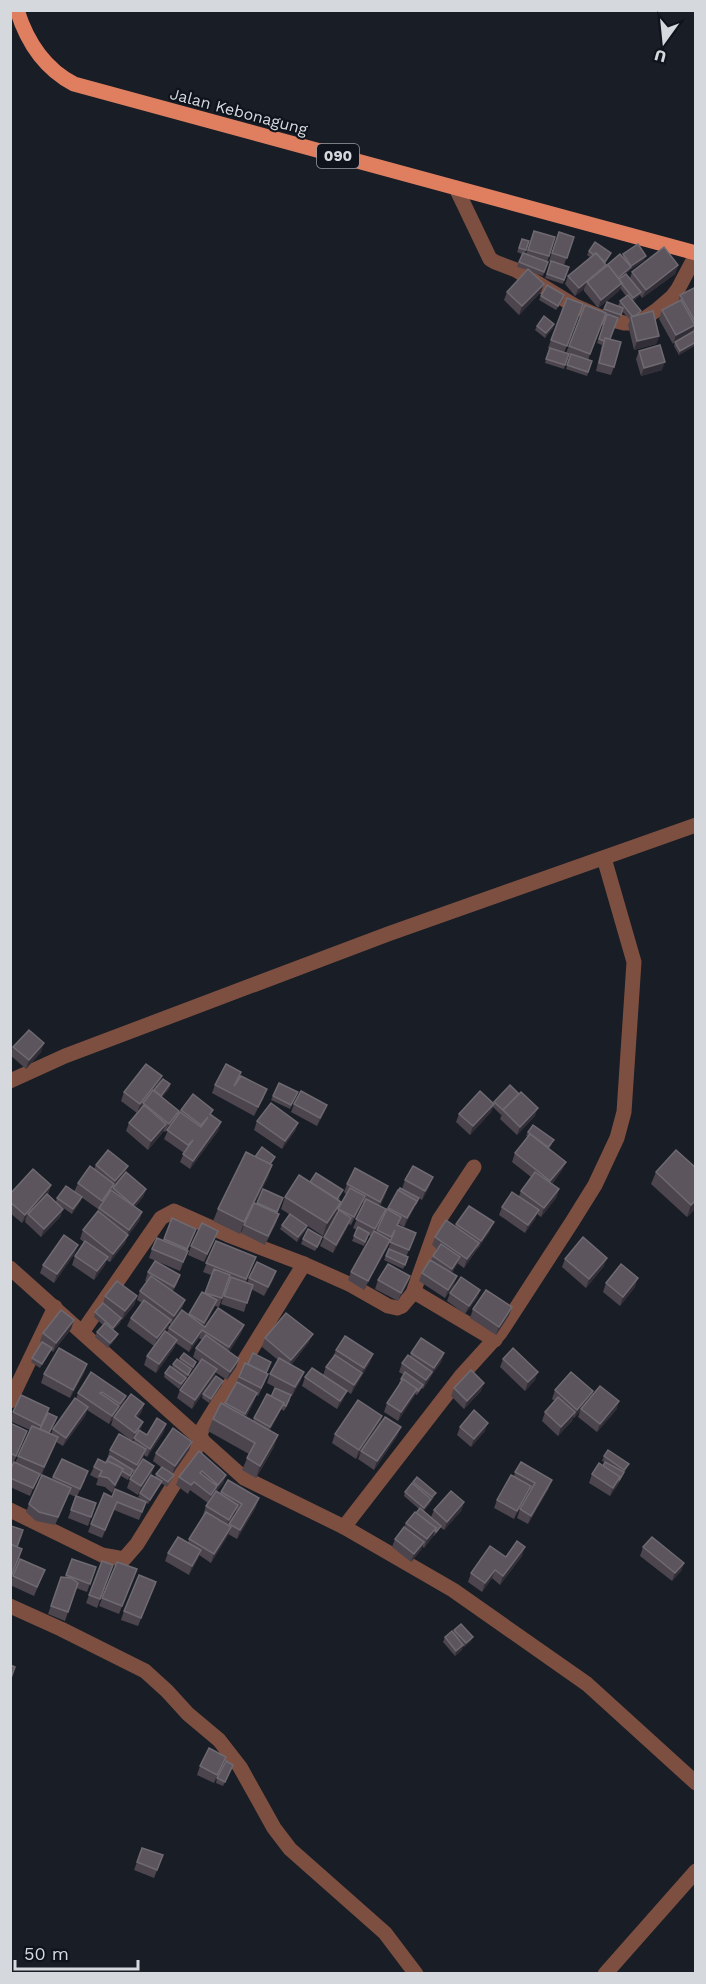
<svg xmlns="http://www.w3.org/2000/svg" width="706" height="1984" font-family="'Work Sans',sans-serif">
<rect width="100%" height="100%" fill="#181d26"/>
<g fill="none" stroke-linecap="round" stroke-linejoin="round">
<g stroke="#7d4f40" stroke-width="15">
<polyline points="456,188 490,259 495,262 516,270 575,306 598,316 624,323 634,323 644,319 658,309 672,297 678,289 696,255"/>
<polyline points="10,1268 244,1478 344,1527 453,1590 587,1684 696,1783"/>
<polyline points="413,1293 439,1220 474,1167"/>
<polyline points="83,1331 161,1218 174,1211 228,1235 304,1264 351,1285 388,1306 397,1308 402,1306 413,1293 416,1293 495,1340"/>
<polyline points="10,1401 55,1307"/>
<polyline points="198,1436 304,1264"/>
<polyline points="10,1510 102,1555 124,1559 137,1544 202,1439"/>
<polyline points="344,1527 461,1376 500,1333 572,1222 595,1185 617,1138 624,1112 634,962 604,858"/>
<polyline points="10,1606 61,1629 145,1671 167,1691 188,1714 219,1740 240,1767 274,1828 290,1849 385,1933 416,1974"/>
<polyline points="605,1974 696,1871"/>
</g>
<polyline stroke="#7d4f40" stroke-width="15" points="10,1081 65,1056 388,934 696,825"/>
<path stroke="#df7f60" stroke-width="15" d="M 17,10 C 27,42 45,69 74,84 L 696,253"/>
</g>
<g fill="#4d454e" fill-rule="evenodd">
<polygon points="534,231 555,237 543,276 531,272 544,284 541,292 519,315 504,300 507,292 528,270 517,267 522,254 517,252 522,239 526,250 525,254 526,254"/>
<polygon points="559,232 574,237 564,265 569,267 563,284 545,278 551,262 549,261"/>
<polygon points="589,251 611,253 605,263 606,267 607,265 622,257 623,254 644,260 630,270 622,277 630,278 632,272 678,265 675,274 642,298 640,295 633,301 640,315 659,336 656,344 634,350 628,325 630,320 622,311 619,319 618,319 610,339 614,367 611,375 596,371 602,345 597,343 607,315 605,314 588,360 592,361 587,376 566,369 570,356 568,355 564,369 545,363 549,349 548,348 567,298 583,304 564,353 566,353 585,305 603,312 607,302 618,306 620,301 626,296 620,288 619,291 598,308 584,291 584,289 575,296 565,284 568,276 590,257 587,255"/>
<polygon points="696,287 696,345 679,355 674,346 675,342 673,344 659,319 662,310 678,302 680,295"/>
<polygon points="541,296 563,300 556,310 539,300"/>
<polygon points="554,324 553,328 545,338 535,330 537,326"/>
<polygon points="639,351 662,370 641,376 636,359"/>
<polygon points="13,1047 41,1052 26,1069 10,1055"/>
<polygon points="162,1076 159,1084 170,1084 169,1089 162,1097 179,1111 177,1116 181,1110 211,1115 221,1122 218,1131 190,1169 180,1162 184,1153 164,1139 169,1128 165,1132 164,1131 148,1150 126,1131 129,1123 141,1109 142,1106 137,1113 121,1101 124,1092"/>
<polygon points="238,1079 264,1097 254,1116 212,1093 215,1085"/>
<polygon points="298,1092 290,1109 271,1100 273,1096"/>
<polygon points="494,1102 535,1116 517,1135 500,1119 502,1114 501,1115 493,1107 491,1112 470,1135 456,1122 459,1114 494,1103"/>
<polygon points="294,1104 327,1105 324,1113 317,1126 291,1112"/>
<polygon points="257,1121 298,1123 295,1131 282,1149 254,1130"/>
<polygon points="528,1132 552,1144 549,1149 566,1162 562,1170 552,1184 559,1189 556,1198 541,1217 537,1214 535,1219 525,1233 499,1215 502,1207 519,1196 521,1191 531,1177 512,1162 515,1153 528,1137 526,1136"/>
<polygon points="255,1157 275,1157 271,1164 272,1165 268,1177 255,1203 256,1204 263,1189 280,1206 277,1213 279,1214 276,1223 265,1245 241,1233 244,1226 240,1234 213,1221 218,1209"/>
<polygon points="96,1165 125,1173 146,1189 143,1197 135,1207 142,1212 139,1221 127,1237 125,1243 110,1262 106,1260 105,1265 94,1280 72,1265 75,1256 84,1242 80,1239 83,1230 97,1213 98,1209 74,1192 78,1183 94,1169"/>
<polygon points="696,1168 696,1208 687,1217 651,1184 656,1172"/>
<polygon points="405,1180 430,1185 422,1200 419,1198 404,1227 399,1224 398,1226 416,1233 406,1257 408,1257 407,1262 403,1269 384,1260 392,1239 364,1290 348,1280 351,1272 371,1236 368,1235 364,1246 352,1241 357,1230 353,1228 364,1203 363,1202 351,1225 349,1224 333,1253 320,1246 324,1237 337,1214 346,1194 344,1192 347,1184 388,1186 385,1195 380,1206 386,1209 375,1231 376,1232 398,1190 402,1189"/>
<polygon points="310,1182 340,1198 339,1200 341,1202 336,1214 323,1236 300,1221 307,1226 305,1231 297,1242 280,1229 282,1225 289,1214 281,1209 285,1197"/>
<polygon points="51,1185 48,1194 56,1202 57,1198 82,1197 80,1202 72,1214 59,1205 63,1209 60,1217 41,1237 25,1222 26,1218 22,1223 10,1213 10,1194"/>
<polygon points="172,1218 196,1229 180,1271 149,1258 152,1249 163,1240"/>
<polygon points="456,1224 490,1231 464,1268 457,1263 452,1273 454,1285 445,1298 419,1281 422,1273 431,1260 437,1249 432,1245 435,1237 455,1227"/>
<polygon points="215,1239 204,1262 188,1255 191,1246"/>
<polygon points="303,1239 321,1242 315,1251 301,1244"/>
<polygon points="216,1241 256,1257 246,1282 247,1283 249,1278 276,1271 273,1280 264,1296 251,1289 244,1312 221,1304 229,1282 228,1281 219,1307 215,1306 204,1326 205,1327 244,1325 241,1333 229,1352 239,1359 236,1367 227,1380 215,1372 214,1377 192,1409 177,1398 180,1390 200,1362 193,1357 196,1348 202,1340 199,1338 189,1352 176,1343 174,1348 156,1373 144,1365 147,1356 154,1346 127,1326 131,1318 142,1303 137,1300 140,1291 147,1282 145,1281 148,1272 180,1275 177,1284 173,1291 185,1300 182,1308 171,1324 169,1323 165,1331 167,1332 169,1328 189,1315 205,1293 211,1275 203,1272"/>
<polygon points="75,1253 54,1283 40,1273 43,1265"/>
<polygon points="565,1259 604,1266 586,1288 562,1267"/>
<polygon points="410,1276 407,1284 398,1301 375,1289 378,1280"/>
<polygon points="606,1283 635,1287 620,1306 603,1292"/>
<polygon points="480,1290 477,1298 465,1314 447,1301 450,1293"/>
<polygon points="105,1296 137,1296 134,1305 122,1320 121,1319 120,1323 113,1330 118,1334 116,1338 108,1348 95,1337 97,1332 103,1325 94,1317 95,1312 103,1304"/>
<polygon points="512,1307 509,1315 496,1335 470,1318 473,1309"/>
<polygon points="74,1320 71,1329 53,1352 51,1350 40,1368 31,1362 41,1343 40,1341 43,1333"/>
<polygon points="265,1338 309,1342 291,1365 301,1380 292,1396 267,1383 270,1374 278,1360 262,1347"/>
<polygon points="336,1350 370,1362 351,1394 323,1375 326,1367 333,1357"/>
<polygon points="411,1353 444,1353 441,1362 431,1376 429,1380 423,1389 422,1388 417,1395 415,1394 398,1421 384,1412 387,1403 400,1384 399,1383 401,1379 404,1375 399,1372 402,1363 410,1356"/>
<polygon points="180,1358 196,1362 194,1367 179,1389 164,1377 165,1373 172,1367 173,1364 179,1361"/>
<polygon points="503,1359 535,1380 525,1391 500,1367"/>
<polygon points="87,1364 84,1373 70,1398 41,1383 44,1374"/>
<polygon points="91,1372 126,1396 123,1404 118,1411 144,1404 141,1413 137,1418 143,1422 140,1431 147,1435 166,1424 163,1433 147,1457 144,1455 135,1472 154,1466 151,1475 138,1495 127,1488 130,1479 134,1473 132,1472 128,1480 121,1476 112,1493 105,1487 96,1485 98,1479 90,1475 94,1467 106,1463 108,1459 107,1459 110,1450 133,1442 136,1436 132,1441 111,1425 113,1419 109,1424 87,1410 85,1416 63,1446 56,1442 41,1476 39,1475 30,1496 10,1487 10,1470 15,1463 30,1430 10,1421 13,1412 48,1413 50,1434 51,1434 53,1429 76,1399 78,1393"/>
<polygon points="266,1373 265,1382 258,1396 256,1395 254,1401 246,1417 253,1421 254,1418 271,1397 290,1400 284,1411 281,1409 270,1430 274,1447 256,1478 242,1470 249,1454 208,1431 213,1419 224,1405 239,1377"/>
<polygon points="305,1377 343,1400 337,1409 302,1386"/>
<polygon points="222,1385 209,1403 202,1398 203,1394"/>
<polygon points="454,1388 481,1391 464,1409 451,1396"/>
<polygon points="555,1390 593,1391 592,1396 619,1401 616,1410 597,1432 578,1417 580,1411 574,1418 573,1417 572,1421 558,1436 542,1421 545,1412 555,1401 552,1399"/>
<polygon points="382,1416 379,1425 401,1427 397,1436 374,1470 358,1459 361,1452 356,1459 332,1443 335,1434"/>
<polygon points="10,1423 27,1431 13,1464 10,1463"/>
<polygon points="460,1427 485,1431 471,1447 457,1435"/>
<polygon points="189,1450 172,1474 174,1475 172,1479 167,1487 161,1483 148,1504 146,1503 139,1520 114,1510 102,1538 88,1532 91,1524 112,1497 142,1500 138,1497 140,1493 155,1477 161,1467 153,1461 156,1453"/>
<path d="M 199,1451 L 226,1475 L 223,1483 L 216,1492 L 220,1494 L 221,1492 L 256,1507 L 237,1539 L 228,1534 L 211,1563 L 199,1555 L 189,1575 L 165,1561 L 168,1553 L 188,1543 L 189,1539 L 204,1515 L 203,1515 L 206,1506 L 212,1498 L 208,1503 L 190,1490 L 188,1494 L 176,1485 L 179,1477 ZM 236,1511 L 237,1512 L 229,1526 L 228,1525 Z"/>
<polygon points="604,1456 629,1464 617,1486 610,1496 589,1483 592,1474 603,1466 605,1462 602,1461"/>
<polygon points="62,1459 85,1480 77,1496 96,1503 88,1526 68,1518 76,1497 69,1494 55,1525 36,1521 26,1512 29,1504 52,1479"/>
<polygon points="515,1472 549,1488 528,1524 517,1518 520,1509 531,1491 529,1490 514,1519 494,1508 497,1500 514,1476"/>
<polygon points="413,1482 434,1497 424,1511 431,1517 434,1510 464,1502 461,1511 444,1530 440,1527 439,1530 434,1536 433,1536 424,1548 422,1546 421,1550 411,1562 392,1547 395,1539 404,1527 406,1523 419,1509 404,1496 405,1492"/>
<polygon points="643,1547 684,1563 681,1571 672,1581 640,1556"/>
<polygon points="522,1556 500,1585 492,1578 482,1592 468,1582 471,1573 506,1557"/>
<polygon points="72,1559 96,1567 87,1592 76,1588 65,1621 48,1614 61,1577 65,1578"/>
<polygon points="102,1561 113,1565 97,1608 86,1603"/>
<polygon points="117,1562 137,1569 119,1614 99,1606"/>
<polygon points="45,1570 34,1596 10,1585 13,1576"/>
<polygon points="156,1582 138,1626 121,1620 124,1611"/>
<polygon points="454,1630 471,1641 464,1647 463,1646 462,1650 455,1656 443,1642 445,1637 453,1633"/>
<polygon points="226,1757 223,1765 214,1783 197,1775 200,1766"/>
<polygon points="233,1765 223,1786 216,1783 217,1778"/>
<polygon points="142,1848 163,1855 154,1878 134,1870"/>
</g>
<g fill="#322e37">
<polygon points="646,256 644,260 630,270 616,282 618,278 631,266"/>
<polygon points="606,265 603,273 587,282 584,289 575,296 579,288"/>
<polygon points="678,265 675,274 642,298 646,290"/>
<polygon points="622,283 619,291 598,308 601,300"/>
<polygon points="544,284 541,292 519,315 522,306"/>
<polygon points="641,292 639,296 632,303 633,298"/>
<polygon points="554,324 553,328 545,338 546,333"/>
<polygon points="695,325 692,333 673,344 676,335"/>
<polygon points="659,336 656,344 634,350 637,341"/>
<polygon points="696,342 696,345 679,355 680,351"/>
<polygon points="665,362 662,370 641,376 644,368"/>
<polygon points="44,1043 41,1052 26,1069 29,1060"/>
<polygon points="162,1076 159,1084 143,1103 142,1106 137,1113 140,1104"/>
<polygon points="170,1084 169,1089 157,1103 159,1098"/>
<polygon points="267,1089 264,1097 254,1116 258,1107"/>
<polygon points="494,1104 491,1112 470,1135 473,1126"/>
<polygon points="327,1105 324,1113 317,1126 320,1118"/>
<polygon points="538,1108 535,1116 517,1135 520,1127"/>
<polygon points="179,1111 176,1119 165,1132 169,1124"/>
<polygon points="221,1122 218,1131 190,1169 193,1161"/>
<polygon points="298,1123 295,1131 282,1149 285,1141"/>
<polygon points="166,1124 163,1132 148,1150 151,1141"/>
<polygon points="566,1162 562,1170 547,1190 550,1181"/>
<polygon points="272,1165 268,1177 240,1234 244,1222"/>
<polygon points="128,1166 125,1174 112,1189 115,1181"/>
<polygon points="433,1177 430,1185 422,1200 425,1191"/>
<polygon points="114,1184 111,1192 99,1209 102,1201"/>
<polygon points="51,1185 48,1193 29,1215 28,1214 26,1218 22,1223 25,1215"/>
<polygon points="388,1186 385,1195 377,1210 380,1202"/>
<polygon points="146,1189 143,1197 130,1213 133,1205"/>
<polygon points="559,1189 556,1198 541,1217 544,1208"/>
<polygon points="365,1196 362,1204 351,1225 354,1217"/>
<polygon points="82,1197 80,1202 72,1214 73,1209"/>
<polygon points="419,1198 417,1202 404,1227 407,1218"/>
<polygon points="696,1200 696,1208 687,1217 691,1205"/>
<polygon points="341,1202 336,1214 323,1236 327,1223"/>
<polygon points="63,1209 60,1217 41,1237 44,1229"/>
<polygon points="386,1209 383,1217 372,1237 375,1229"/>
<polygon points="539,1210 535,1219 525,1233 528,1225"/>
<polygon points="142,1212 139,1221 127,1237 125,1243 110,1262 113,1254 127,1235 129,1230"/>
<polygon points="401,1217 387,1248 364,1290 368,1281 388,1244 391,1237"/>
<polygon points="351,1218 348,1226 333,1253 336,1245"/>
<polygon points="494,1222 490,1231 478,1249 481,1241"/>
<polygon points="307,1226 305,1231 297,1242 298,1237"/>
<polygon points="479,1243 476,1251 464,1268 467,1259"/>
<polygon points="78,1245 75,1253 54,1283 57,1274"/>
<polygon points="108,1257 105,1265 94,1280 97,1271"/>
<polygon points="460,1257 457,1265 449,1277 452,1269"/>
<polygon points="607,1258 604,1266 586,1288 589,1279"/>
<polygon points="276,1271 273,1280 264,1296 268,1287"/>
<polygon points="180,1275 177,1284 170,1295"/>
<polygon points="410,1276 407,1284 398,1301 401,1293"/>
<polygon points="457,1276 454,1285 445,1298 448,1290"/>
<polygon points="638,1278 635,1287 620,1306 623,1297"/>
<polygon points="480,1290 477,1298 465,1314 469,1306"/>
<polygon points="137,1296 134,1305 122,1320 125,1311"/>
<polygon points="185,1300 182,1308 171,1324 174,1316"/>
<polygon points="217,1300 214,1308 201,1331 204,1323"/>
<polygon points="512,1307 509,1315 496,1335 499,1327"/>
<polygon points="121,1318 120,1323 112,1332 113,1328"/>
<polygon points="74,1320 71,1329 53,1352 56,1343"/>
<polygon points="171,1320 168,1328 154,1346 157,1338"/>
<polygon points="244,1325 241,1333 226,1356 229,1347"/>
<polygon points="202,1330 199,1338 189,1352 192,1344"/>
<polygon points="118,1334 116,1338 108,1348 110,1343"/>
<polygon points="313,1334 309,1342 288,1368 291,1360"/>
<polygon points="177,1340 174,1348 156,1373 159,1364"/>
<polygon points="444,1353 441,1362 431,1376 434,1368"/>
<polygon points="373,1354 370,1362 351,1394 354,1385"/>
<polygon points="239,1359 236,1367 227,1380 230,1372"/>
<polygon points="87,1364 84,1373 70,1398 73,1390"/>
<polygon points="217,1369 214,1377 192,1409 195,1400"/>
<polygon points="304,1372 301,1380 292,1396 295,1387"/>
<polygon points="432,1372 429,1380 423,1389 426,1380"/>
<polygon points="538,1372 535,1380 525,1391 528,1382"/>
<polygon points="223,1381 222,1385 209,1403 211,1399"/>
<polygon points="484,1383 481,1391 464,1409 467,1401"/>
<polygon points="417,1389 414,1397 398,1421 401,1412"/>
<polygon points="347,1391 343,1400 337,1409 340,1401"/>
<polygon points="593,1391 590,1400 581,1409 580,1411 574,1418 577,1410"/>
<polygon points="257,1393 254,1401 242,1423 245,1414"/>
<polygon points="126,1396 123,1404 117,1412 120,1404"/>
<polygon points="619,1401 616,1410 597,1432 600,1424"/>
<polygon points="284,1403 280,1412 267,1436 270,1427"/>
<polygon points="144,1404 141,1413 132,1425 135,1416"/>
<polygon points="119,1406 116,1414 109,1424 112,1416"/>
<polygon points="88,1407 85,1416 63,1446 66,1438"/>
<polygon points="575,1412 572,1421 558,1436 561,1427"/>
<polygon points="382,1416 379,1425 356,1459 359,1450"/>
<polygon points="143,1422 140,1431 132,1441 135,1433"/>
<polygon points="488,1423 485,1431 471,1447 474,1439"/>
<polygon points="166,1424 163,1433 147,1457 150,1449"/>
<polygon points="401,1427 397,1436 374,1470 377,1461"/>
<polygon points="278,1435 274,1447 256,1478 260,1466"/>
<polygon points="58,1437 55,1446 41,1476 44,1467"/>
<polygon points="192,1442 189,1450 172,1475 175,1466"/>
<polygon points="146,1449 143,1458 134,1473 137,1465"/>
<polygon points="154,1466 151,1475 138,1495 141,1486"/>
<polygon points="123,1469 120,1478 112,1493 115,1485"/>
<polygon points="226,1475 223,1483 215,1493 218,1485"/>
<polygon points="620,1477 617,1486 610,1496 613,1488"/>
<polygon points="552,1480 549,1488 528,1524 531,1516"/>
<polygon points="162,1481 160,1486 148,1504 150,1500"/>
<polygon points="217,1486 214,1495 208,1503 211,1495"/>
<polygon points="531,1486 528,1494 514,1519 517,1511"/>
<polygon points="259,1498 256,1507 237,1539 240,1530"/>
<polygon points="431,1499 430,1504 423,1512 424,1508"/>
<polygon points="464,1502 461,1511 444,1530 447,1522"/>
<polygon points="238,1505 235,1513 226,1528 229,1520"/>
<polygon points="231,1527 228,1536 211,1563 214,1554"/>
<polygon points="436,1528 433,1537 424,1548 427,1539"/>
<polygon points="424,1542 421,1550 411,1562 414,1554"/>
<polygon points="525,1547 522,1556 500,1585 503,1576"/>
<polygon points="201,1550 198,1559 189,1575 192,1566"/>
<polygon points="684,1563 681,1571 672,1581 675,1573"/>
<polygon points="495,1570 492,1578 482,1592 485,1583"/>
<polygon points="473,1637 471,1641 464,1647 466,1643"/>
<polygon points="463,1645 462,1650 455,1656 456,1651"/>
<polygon points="226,1757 223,1765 214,1783 217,1775"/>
</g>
<g fill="#5c555d" stroke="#6f6a72" stroke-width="1.5">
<polygon points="534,231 555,237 549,256 528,250"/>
<polygon points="559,232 574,237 567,258 552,253"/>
<polygon points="522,239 529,241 526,250 519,248"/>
<polygon points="595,242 611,253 605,262 596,253 594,255 589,251"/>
<polygon points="638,244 646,256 631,266 623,254"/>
<polygon points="664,247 678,265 646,290 632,272"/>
<polygon points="523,253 548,262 544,272 519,262"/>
<polygon points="596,253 606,265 579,288 568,276"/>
<polygon points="620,254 631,267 618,278 607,265"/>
<polygon points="551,261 569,267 564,280 547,274"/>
<polygon points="608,265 622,283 601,300 587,282"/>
<polygon points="528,269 544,284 522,306 507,292"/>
<polygon points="626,274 641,292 633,298 621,283 622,283 619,279"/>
<polygon points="547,285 564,295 558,306 541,296"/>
<polygon points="696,287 696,323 680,295"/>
<polygon points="628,295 641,311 635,316 632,316 620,301"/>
<polygon points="567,298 583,304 567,346 551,340"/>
<polygon points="681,300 695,325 676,335 662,310"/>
<polygon points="607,302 623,308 621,315 604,309"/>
<polygon points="585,305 606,313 590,354 569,346"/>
<polygon points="653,311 659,336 637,341 631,317"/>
<polygon points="607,314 618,318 610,339 605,338 604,341 599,339"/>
<polygon points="544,316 554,324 546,333 537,326"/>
<polygon points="694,331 696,334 696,342 680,351 675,342"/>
<polygon points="605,338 621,342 614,367 599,363"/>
<polygon points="660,345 665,362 644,368 639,351"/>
<polygon points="550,348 569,354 565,365 546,359"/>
<polygon points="571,354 592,361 588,372 567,365"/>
<polygon points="29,1030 44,1043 29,1060 13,1047"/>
<polygon points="146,1064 162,1076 140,1104 124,1092"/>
<polygon points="226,1064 241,1072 234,1086 241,1076 267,1089 258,1107 215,1085"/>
<polygon points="163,1079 170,1084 161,1096 154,1090"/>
<polygon points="279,1083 298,1092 291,1105 273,1096"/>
<polygon points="510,1085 519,1094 503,1110 494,1102"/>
<polygon points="153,1090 179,1111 169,1124 143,1103"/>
<polygon points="301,1091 327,1105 320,1118 294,1104"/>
<polygon points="480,1091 494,1104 473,1126 459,1114"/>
<polygon points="521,1092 538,1108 520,1127 503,1110"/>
<polygon points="193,1094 213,1110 210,1114 221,1122 193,1161 183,1154 193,1140 188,1145 167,1130 180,1112 201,1127 208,1117 201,1125 181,1110"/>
<polygon points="271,1103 298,1123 285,1141 257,1121"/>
<polygon points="144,1105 166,1124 151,1141 129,1123"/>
<polygon points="533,1125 554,1140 548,1147 528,1132"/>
<polygon points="530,1134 566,1162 550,1181 515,1153"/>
<polygon points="262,1147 275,1157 270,1164 255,1157"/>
<polygon points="108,1150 128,1166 115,1181 96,1165"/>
<polygon points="676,1150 696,1168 696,1200 691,1205 656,1172"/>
<polygon points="246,1152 272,1165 244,1222 218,1209"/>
<polygon points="90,1166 114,1184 102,1201 78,1183"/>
<polygon points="413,1166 433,1177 425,1191 405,1180"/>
<polygon points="355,1168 388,1186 380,1202 347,1184"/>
<polygon points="33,1169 51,1185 25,1215 10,1202 10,1194"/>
<polygon points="126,1172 146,1189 133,1205 113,1188"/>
<polygon points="535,1172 559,1189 544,1208 521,1191"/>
<polygon points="316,1173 343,1190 337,1199 310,1182"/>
<polygon points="299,1175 341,1202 327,1223 285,1197"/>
<polygon points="66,1186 82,1197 73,1209 57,1198"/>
<polygon points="350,1188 365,1196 354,1217 338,1209"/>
<polygon points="400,1188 419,1198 415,1205 417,1201 398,1191"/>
<polygon points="263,1189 283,1198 277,1212 257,1203"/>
<polygon points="111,1190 142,1212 129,1230 99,1208"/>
<polygon points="398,1190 417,1201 407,1218 388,1208"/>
<polygon points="512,1192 539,1210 528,1225 502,1207"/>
<polygon points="47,1194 63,1209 44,1229 28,1214"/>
<polygon points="366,1199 386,1209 375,1229 356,1219"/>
<polygon points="254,1203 279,1214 268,1236 244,1225"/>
<polygon points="469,1206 494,1222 481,1241 456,1224"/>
<polygon points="387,1209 401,1217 397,1225 416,1233 409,1250 390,1242 395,1230 391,1237 377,1230"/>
<polygon points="339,1210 351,1218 336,1245 324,1237"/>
<polygon points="98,1211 128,1235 113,1254 83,1230"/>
<polygon points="290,1214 307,1226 298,1237 282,1225"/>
<polygon points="172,1218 196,1229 187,1249 164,1239"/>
<polygon points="446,1220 479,1243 467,1259 435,1237"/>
<polygon points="202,1223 218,1231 207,1254 191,1246"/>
<polygon points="358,1227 369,1233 365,1242 354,1236"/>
<polygon points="308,1229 322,1237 317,1247 303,1239"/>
<polygon points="374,1231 390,1240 368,1281 351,1272"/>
<polygon points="64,1235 78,1245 57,1274 43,1265"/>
<polygon points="583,1237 607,1258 589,1279 565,1259"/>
<polygon points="157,1238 188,1251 183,1262 152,1249"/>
<polygon points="85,1241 108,1257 97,1271 75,1256"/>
<polygon points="216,1241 256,1257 246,1279 206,1263"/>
<polygon points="441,1244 460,1257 452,1269 433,1256"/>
<polygon points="389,1249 408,1257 405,1265 386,1256"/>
<polygon points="430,1260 457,1276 448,1290 422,1273"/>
<polygon points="155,1261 180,1275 174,1287 148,1272"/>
<polygon points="257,1262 276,1271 268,1287 249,1278"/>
<polygon points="388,1264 410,1276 401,1293 378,1280"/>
<polygon points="621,1264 638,1278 623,1297 606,1283"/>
<polygon points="214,1269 230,1275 222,1298 205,1293"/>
<polygon points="151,1276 185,1300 174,1316 140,1291"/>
<polygon points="231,1277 253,1285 247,1303 224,1296"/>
<polygon points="461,1277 480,1290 469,1306 450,1293"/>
<polygon points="117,1281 137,1296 125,1311 105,1296"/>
<polygon points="486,1290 512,1307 499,1327 473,1309"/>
<polygon points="202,1292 217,1300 204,1323 189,1314"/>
<polygon points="144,1300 171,1320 157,1338 131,1318"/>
<polygon points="103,1303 121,1318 113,1328 95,1312"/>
<polygon points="218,1308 244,1325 229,1347 202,1330 192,1344 169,1328 182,1310 205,1327"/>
<polygon points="61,1310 74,1320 56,1343 43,1333"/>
<polygon points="286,1313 313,1334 291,1360 265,1338"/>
<polygon points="105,1323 118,1334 110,1343 97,1332"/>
<polygon points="165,1331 177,1340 159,1364 147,1356"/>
<polygon points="206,1335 239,1359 230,1372 196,1348"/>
<polygon points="345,1336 373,1354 364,1368 336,1350"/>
<polygon points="421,1338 444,1353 434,1368 411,1353"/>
<polygon points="42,1342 52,1348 42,1364 32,1358"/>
<polygon points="59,1348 87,1364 73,1390 44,1374"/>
<polygon points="513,1348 538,1372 528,1382 503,1359"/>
<polygon points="184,1353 196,1362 193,1367 180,1358"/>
<polygon points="253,1353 271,1362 266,1373 248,1364"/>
<polygon points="335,1355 362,1373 354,1385 326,1367"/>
<polygon points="408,1355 432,1372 426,1380 402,1363"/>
<polygon points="279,1358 304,1372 295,1387 270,1374"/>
<polygon points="177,1359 191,1369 188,1375 173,1364"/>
<polygon points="202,1359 217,1369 195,1400 180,1390"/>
<polygon points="245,1363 268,1374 261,1388 239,1377"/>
<polygon points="170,1366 186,1378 181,1384 165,1373"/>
<polygon points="312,1368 347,1391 340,1401 305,1377"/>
<polygon points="471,1370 484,1383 467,1401 454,1388"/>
<polygon points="91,1372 126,1396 120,1404 102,1392 100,1393 119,1406 112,1416 78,1393"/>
<polygon points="405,1372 423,1385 418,1391 416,1390 417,1389 401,1379"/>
<polygon points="571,1372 593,1391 577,1410 555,1390"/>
<polygon points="216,1376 223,1381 211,1399 203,1394"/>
<polygon points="403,1379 417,1389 401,1412 387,1403"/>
<polygon points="237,1382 257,1393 245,1414 225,1403"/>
<polygon points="600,1386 619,1401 600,1424 581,1409"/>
<polygon points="275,1388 291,1395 286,1406 283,1405 284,1403 271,1397"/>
<polygon points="131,1394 144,1404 135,1416 143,1422 135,1433 114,1417"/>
<polygon points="267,1394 284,1403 270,1427 254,1418"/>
<polygon points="21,1395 49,1408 41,1426 13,1412"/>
<polygon points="558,1397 575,1412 561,1427 545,1412"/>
<polygon points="75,1398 88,1407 66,1438 53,1429"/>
<polygon points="358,1400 382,1416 359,1450 335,1434"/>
<polygon points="221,1403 278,1435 260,1466 247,1458 255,1443 213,1419"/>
<polygon points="474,1410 488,1423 474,1439 460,1427"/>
<polygon points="48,1413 57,1417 49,1433 40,1429"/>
<polygon points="385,1417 401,1427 377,1461 361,1451"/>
<polygon points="157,1418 166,1424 150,1449 134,1438 139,1430 147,1435"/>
<polygon points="10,1423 27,1431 16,1456 10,1453"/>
<polygon points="32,1426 58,1437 44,1467 18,1456"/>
<polygon points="173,1428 192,1442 175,1466 156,1453"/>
<polygon points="119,1434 146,1449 137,1465 110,1450"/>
<polygon points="608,1450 629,1464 624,1470 604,1456"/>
<polygon points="199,1451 226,1475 218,1485 202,1471 200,1473 217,1486 211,1495 194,1482 191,1485 179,1477"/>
<polygon points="110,1456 133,1470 130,1476 122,1471 123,1469 118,1466 107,1461 106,1462"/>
<polygon points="62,1459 88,1471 80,1489 53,1477"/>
<polygon points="98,1459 106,1463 107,1461 118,1466 123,1469 115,1485 108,1478 99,1476 102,1471 94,1467"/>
<polygon points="143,1459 154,1466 141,1486 130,1479"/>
<polygon points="14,1462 40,1474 33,1488 10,1478 10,1470"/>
<polygon points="521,1462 552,1480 531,1516 520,1509 535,1483 515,1472"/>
<polygon points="605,1462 624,1472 620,1479 620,1477 603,1466"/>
<polygon points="599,1463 620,1477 613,1488 592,1474"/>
<polygon points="162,1467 174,1475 168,1482 156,1474"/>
<polygon points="42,1475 71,1488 58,1517 39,1512 29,1504"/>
<polygon points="151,1475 162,1481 150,1500 140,1493"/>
<polygon points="511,1475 531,1486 517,1511 497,1500"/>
<polygon points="417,1477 436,1493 432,1497 413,1482"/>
<polygon points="228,1480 259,1498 240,1530 229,1524 242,1504 221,1492"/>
<polygon points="412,1483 431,1499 424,1508 405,1492"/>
<polygon points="115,1489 146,1502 142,1512 117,1502 105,1530 91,1524 104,1493 112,1497"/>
<polygon points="216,1491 238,1505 229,1520 206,1506"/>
<polygon points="451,1491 464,1502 447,1522 434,1510"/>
<polygon points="76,1496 96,1503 91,1517 71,1510"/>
<polygon points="420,1508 441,1526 436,1532 435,1531 436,1528 416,1513"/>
<polygon points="206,1512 231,1527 214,1554 189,1539"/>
<polygon points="415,1512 436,1528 427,1539 406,1523"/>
<polygon points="11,1526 23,1530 17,1547 10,1544"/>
<polygon points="404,1527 424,1542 414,1554 395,1539"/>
<polygon points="178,1537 201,1550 192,1566 168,1553"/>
<polygon points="652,1537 684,1563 675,1573 643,1547"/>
<polygon points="517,1541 525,1547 503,1576 495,1570 485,1583 471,1573 490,1546 506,1557"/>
<polygon points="10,1544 22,1549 11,1577 10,1577"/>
<polygon points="20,1559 45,1570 37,1587 13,1576"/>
<polygon points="72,1559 96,1567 90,1584 66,1575"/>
<polygon points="102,1561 113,1565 100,1599 89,1595"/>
<polygon points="117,1562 137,1569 122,1606 102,1598"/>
<polygon points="139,1575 156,1582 141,1618 124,1611"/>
<polygon points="61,1577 71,1578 78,1583 68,1612 51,1606"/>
<polygon points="461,1624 473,1637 466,1643 454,1630"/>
<polygon points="452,1631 463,1645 456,1651 445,1637"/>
<polygon points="10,1665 15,1667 10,1681"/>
<polygon points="209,1748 226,1757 217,1775 200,1766"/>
<polygon points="226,1761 233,1765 225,1782 217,1778"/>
<polygon points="142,1848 163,1855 157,1870 137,1862"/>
</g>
<g text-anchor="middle" stroke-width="4.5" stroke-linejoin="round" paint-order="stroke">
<rect fill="#0f141c" stroke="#9a9ea4" stroke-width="1.5" x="317" y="144" width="42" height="24" rx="4.5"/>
<g font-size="15" font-weight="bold" fill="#d5d9de">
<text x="338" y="161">090</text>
</g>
<g font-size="16" fill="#d5d9de" stroke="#0f141c">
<text transform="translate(239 111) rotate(15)" y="6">Jalan Kebonagung</text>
</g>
</g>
<rect width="706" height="1984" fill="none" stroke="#d5d9de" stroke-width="24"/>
<g transform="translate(664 42) rotate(195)" stroke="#0f141c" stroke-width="4.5" paint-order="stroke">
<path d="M0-4.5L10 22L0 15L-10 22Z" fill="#d5d9de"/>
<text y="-9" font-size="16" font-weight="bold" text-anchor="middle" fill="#d5d9de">U</text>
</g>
<path d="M15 1960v9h123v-9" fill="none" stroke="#d5d9de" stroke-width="3"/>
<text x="24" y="1960" font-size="18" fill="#d5d9de" stroke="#0f141c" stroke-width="4.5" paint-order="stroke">50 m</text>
</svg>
